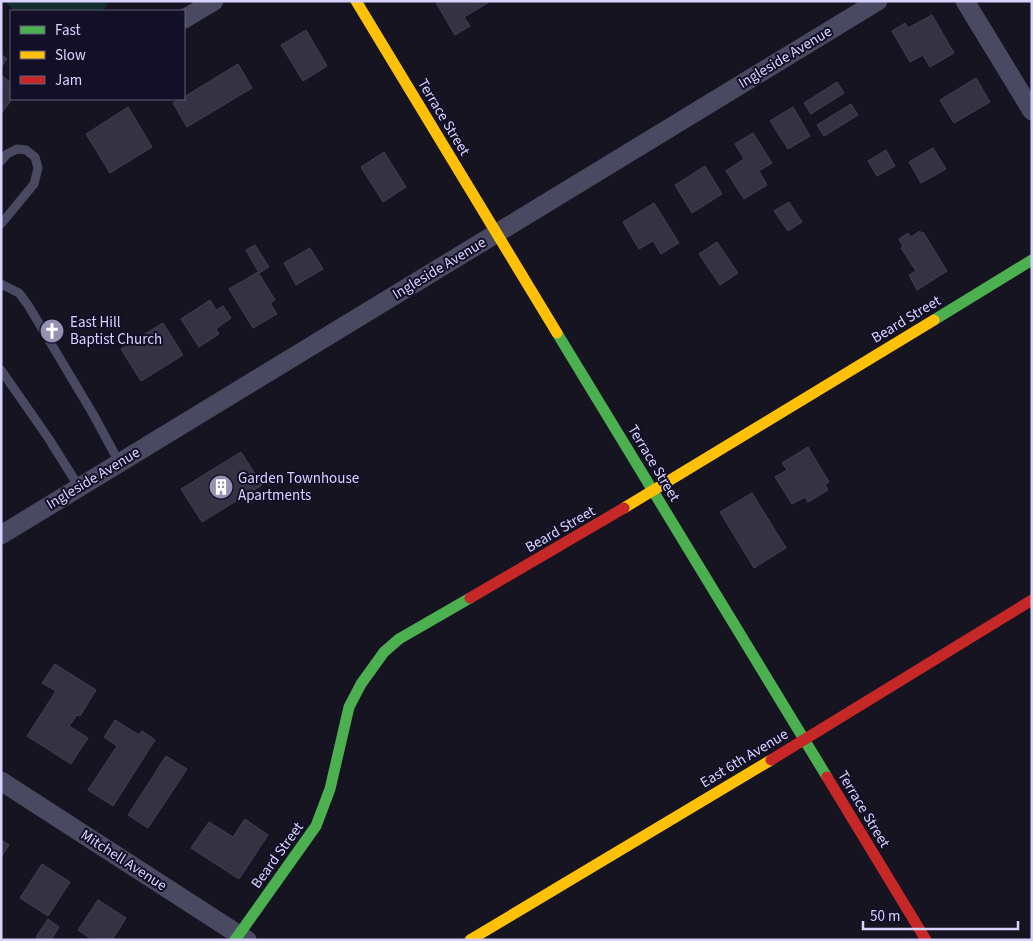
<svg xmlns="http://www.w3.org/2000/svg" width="1033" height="941" font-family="'Source Sans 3',sans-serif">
<rect width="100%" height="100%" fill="#161421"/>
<polygon fill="#132c2d" points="4,1 109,1 103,11 15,11"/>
<g fill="#343243" stroke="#433f54">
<polygon points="435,1 491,1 464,17 470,26 455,35"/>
<polygon points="932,15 954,53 930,67 923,55 910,62 892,31 905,23 908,28"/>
<polygon points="306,30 327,66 303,81 281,45"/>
<polygon points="1,54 7,59 1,67"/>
<polygon points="238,64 252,88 187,127 173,103 180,99 184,99 184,97"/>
<polygon points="1,75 11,83 11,99 12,99 1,114"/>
<polygon points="976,78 990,102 954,123 940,100"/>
<polygon points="837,82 844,93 811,114 804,103"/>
<polygon points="851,104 858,115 824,136 817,125"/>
<polygon points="128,107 152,147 110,173 86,134"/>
<polygon points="793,107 810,136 788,149 770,121"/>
<polygon points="753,133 772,163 759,171 767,185 744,199 726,171 744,159 735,144"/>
<polygon points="933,148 946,169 921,183 909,162"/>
<polygon points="886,150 895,166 877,176 868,161"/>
<polygon points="384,152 406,187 383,202 361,167"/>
<polygon points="705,166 722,194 692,213 675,185"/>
<polygon points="789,202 802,222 788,231 774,211"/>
<polygon points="654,203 679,243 661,254 653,241 639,249 623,222"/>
<polygon points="920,231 921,234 923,232 947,271 917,290 909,275 916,271 901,248 903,247 899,239 908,233 911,237"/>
<polygon points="717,242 738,273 720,285 699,254"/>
<polygon points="255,245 269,267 259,273 246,250"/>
<polygon points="310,248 323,269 296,285 284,263"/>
<polygon points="258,272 275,300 270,303 277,314 253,328 229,289"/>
<polygon points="210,300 216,310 223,306 231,318 216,329 219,334 199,347 181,319"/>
<polygon points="163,323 183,355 141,381 121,349"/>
<polygon points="808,447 829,482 825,485 828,490 808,502 805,497 792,504 775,477 787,470 782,463"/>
<polygon points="241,452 262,485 202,522 181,489"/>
<polygon points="752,493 786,548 754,568 720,512"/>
<polygon points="55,664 96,690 80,716 77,715 69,726 88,738 71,764 27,736 56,691 42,683"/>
<polygon points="115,720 139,735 142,731 155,740 113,806 88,790 117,746 104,737"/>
<polygon points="166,756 187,769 148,828 128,815"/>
<polygon points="245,819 268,835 239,879 191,848 209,822 233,837"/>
<polygon points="1,840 9,845 1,857"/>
<polygon points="42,864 70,882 48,916 20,898"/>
<polygon points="98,900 126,918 112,940 93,940 78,930"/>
<polygon points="48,919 59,927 51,940 40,940 36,937"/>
</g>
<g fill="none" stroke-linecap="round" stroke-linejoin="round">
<g stroke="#4a4962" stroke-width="9">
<polyline points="1,161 7,154 17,149 26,150 35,157 38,168 34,184 1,224"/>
<polyline points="1,284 19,293 28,305 93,414 119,462"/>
<polyline points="1,370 49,439 79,487"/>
</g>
<g stroke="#4a4962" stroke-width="19">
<polyline points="965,1 1032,111"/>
<polyline points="184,19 214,1"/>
<polyline points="1,535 878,1"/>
<polyline points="1,781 247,940"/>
</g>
<g stroke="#4caf50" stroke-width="11">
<polyline points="934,320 1032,260"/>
<polyline points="557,333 827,777"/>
<polyline points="235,940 316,826 330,789 349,707 361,684 384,652 399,639 470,598"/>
</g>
<g stroke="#ffc107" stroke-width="11">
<polyline points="356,1 557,333"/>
<polyline points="624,508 934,320"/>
<polyline points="470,940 771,760"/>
</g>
<g stroke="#c62828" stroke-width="11">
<polyline points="470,598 624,508"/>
<polyline points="771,760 1032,600"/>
<polyline points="827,777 926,940"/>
</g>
</g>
<defs>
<symbol id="church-disc" viewBox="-11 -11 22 22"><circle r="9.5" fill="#9591b1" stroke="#130f26"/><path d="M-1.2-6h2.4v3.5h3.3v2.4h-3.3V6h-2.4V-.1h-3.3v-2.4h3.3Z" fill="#fff"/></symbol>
<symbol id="building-disc" viewBox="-11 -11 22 22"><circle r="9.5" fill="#9591b1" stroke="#130f26"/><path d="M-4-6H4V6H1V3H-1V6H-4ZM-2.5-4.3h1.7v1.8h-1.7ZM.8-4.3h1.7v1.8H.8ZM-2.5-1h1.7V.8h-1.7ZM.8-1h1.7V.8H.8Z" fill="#fff"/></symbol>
</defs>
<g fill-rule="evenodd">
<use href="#church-disc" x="38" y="317" width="28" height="28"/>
<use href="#building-disc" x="207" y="473" width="28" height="28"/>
</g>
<g text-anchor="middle" stroke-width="4" stroke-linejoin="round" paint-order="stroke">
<g font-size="15" fill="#d9d4ff" stroke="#130f26">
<text transform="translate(785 57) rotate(-31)" y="5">Ingleside Avenue</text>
<text transform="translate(444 117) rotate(59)" y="5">Terrace Street</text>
<text transform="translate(439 268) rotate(-31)" y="5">Ingleside Avenue</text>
<text transform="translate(906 319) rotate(-31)" y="5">Beard Street</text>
<text transform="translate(654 463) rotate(59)" y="5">Terrace Street</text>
<text transform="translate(93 478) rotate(-31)" y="5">Ingleside Avenue</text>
<text transform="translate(560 529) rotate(-30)" y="5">Beard Street</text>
<text transform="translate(744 758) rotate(-31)" y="5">East 6th Avenue</text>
<text transform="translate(864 809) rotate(59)" y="5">Terrace Street</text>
<text transform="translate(277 855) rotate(-54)" y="5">Beard Street</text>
<text transform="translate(124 860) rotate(33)" y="5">Mitchell Avenue</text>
</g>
<g font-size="15" fill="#d9d4ff" stroke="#130f26" text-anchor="start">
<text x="70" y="327">East Hill<tspan x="70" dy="17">Baptist Church</tspan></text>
<text x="238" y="483">Garden Townhouse<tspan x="238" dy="17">Apartments</tspan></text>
</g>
</g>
<rect width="1033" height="941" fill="none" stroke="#d9d4ff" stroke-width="5"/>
<rect x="10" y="10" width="175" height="90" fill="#130f26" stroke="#625e7d"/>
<rect x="20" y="26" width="25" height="8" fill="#4caf50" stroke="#625e7d"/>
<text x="55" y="35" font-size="15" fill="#d9d4ff">Fast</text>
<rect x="20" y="51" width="25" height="8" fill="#ffc107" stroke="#625e7d"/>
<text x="55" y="60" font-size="15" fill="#d9d4ff">Slow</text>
<rect x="20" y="76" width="25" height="8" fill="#c62828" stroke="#625e7d"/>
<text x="55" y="85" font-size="15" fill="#d9d4ff">Jam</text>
<path d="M863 921v8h155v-8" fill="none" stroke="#d9d4ff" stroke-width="2.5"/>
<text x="870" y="921" font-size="15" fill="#d9d4ff" stroke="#130f26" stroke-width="4" paint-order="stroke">50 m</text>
</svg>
